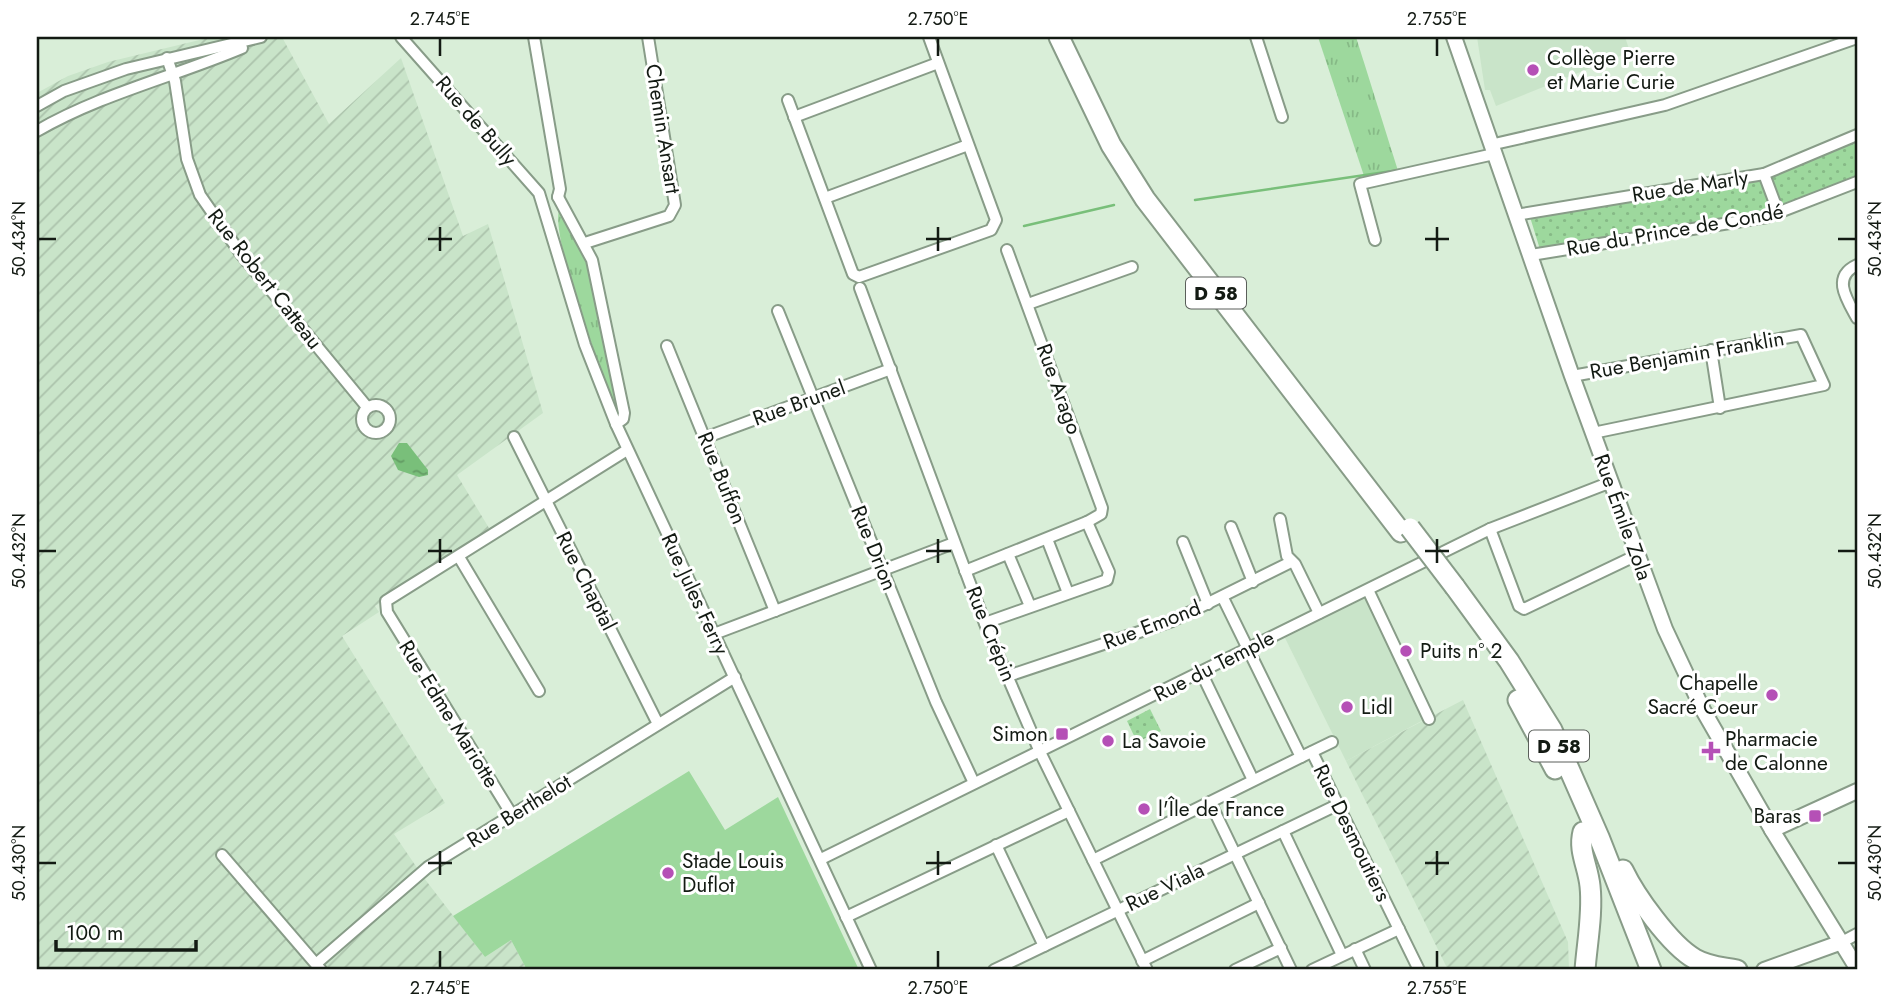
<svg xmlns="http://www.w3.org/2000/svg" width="1894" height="1007" font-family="Jost,sans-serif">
<defs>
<pattern id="industrial-furrows" width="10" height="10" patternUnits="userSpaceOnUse" patternTransform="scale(1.75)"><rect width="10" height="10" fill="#c9e4c9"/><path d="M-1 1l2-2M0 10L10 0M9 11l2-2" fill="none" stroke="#acc3ac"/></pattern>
<pattern id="grass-tufts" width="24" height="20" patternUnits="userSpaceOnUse" patternTransform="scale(1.75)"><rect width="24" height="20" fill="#9dd89d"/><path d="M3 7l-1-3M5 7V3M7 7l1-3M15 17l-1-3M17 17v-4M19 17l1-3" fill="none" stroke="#86b986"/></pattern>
<pattern id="park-dots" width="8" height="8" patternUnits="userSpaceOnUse" patternTransform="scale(1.75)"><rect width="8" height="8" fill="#9dd89d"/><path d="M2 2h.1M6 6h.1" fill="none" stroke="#86b986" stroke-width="1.8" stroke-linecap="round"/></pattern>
<pattern id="water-ripples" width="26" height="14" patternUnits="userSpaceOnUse" patternTransform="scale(1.75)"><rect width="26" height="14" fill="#79bf7a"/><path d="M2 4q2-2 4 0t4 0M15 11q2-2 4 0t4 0" fill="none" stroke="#629a63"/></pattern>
</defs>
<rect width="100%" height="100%" fill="#d9eed8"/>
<g fill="#c9e4c9">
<polygon points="1477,37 1625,37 1630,52 1496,106 1490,90 1485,90"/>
<polygon points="1372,595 1433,715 1346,761 1285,638"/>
</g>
<g fill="url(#industrial-furrows)">
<polygon points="212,37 282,37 329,124 401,58 463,236 488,224 543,413 457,475 492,533 375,606 379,612 342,636 445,803 394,834 424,878 485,957 511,940 527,970 37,970 37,93 68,76 108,62"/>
<polygon points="1463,700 1568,942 1569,970 1448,970 1346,761"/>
</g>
<g fill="url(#grass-tufts)">
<polygon points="1318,37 1356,37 1399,174 1365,179"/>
<path d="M 563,207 L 590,260 L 621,406 L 615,407 C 602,372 551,240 559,210 Z"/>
</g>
<g fill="url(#park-dots)">
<polygon points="1857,138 1857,176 1771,214 1542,256 1530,217 1749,181"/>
<polygon points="1150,709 1161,731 1137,742 1127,721"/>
</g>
<polygon fill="#9dd89d" points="689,771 725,830 778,797 859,970 527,970 511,940 485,957 453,916"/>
<polygon fill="url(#water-ripples)" points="399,443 407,443 428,470 428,475 419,477 398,470 391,456"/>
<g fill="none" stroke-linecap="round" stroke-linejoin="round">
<g stroke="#79bf7a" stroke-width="2.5">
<polyline points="1195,200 1399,170"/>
<polyline points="1024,226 1114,205"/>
</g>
<defs>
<g id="street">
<polyline points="401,37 539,193 585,345 616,424 871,970"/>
<polyline points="534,37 560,189 558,197"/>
<polyline points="1256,37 1282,117"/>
<polyline points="167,58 175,81 187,159 200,195 241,254 367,407"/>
<polyline points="788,100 853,274 859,277 991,230 996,220 929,37"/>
<polyline points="37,106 64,91 126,69 261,37"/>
<polyline points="794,117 938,63"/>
<path d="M 37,131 C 101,94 173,77 242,48"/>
<polyline points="1490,145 1665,105 1857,38"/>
<polyline points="1764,174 1779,214"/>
<polyline points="558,197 592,260 624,413 623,419 616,424"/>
<polyline points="825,198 968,145"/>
<polyline points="1516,215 1764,174 1857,135"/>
<polyline points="1375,240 1360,184 1494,154"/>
<polyline points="585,243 669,216 675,205 648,37"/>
<polyline points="1531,255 1767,217 1857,182"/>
<path d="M 1857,265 C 1831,277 1847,300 1857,318"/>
<polyline points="860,288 987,629 1040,752 1147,970"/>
<polyline points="1028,304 1132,267"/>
<polyline points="778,311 936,702 974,783"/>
<polyline points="667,346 775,611"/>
<polyline points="1711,350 1720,408"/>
<polyline points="1572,376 1801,335 1824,385 1593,433"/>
<circle cx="376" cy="419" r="14"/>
<polyline points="514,437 658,724"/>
<polyline points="707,437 891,369"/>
<polyline points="1280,519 1287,556 1295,564 1319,613"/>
<polyline points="1231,527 1253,582"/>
<polyline points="1490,529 1519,606 1524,609 1637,555"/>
<polyline points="1047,539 1068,593"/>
<polyline points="1183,542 1208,604"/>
<polyline points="1008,554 1030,606"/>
<polyline points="459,557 539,691"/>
<polyline points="965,571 1087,522 1101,514 1102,508 1007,250"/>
<polyline points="1368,590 1429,719"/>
<polyline points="1223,598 1301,757 1332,742"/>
<polyline points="985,623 1107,580 1109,572 1087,522"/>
<polyline points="714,634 954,543"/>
<polyline points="1201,672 1253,780"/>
<polyline points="1008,676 1172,621 1291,562"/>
<polyline points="1312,752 1419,970"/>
<polyline points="1210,802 1291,970"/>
<polyline points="512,815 387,612 386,601 627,450"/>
<polyline points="1283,831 1342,955"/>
<polyline points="996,845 1044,946"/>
<polyline points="222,855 321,970"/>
<polyline points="821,859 1490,529 1611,482"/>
<polyline points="1093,860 1301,757"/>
<polyline points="846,917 1069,811"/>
<polyline points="1842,942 1857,934"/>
<polyline points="1355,949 1365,970"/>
<polyline points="1142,961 1259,903"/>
<polyline points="317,963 428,867 735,677"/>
<polyline points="994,970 1337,805"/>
<polyline points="1235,970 1281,948"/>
<polyline points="1312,970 1399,929"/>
</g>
<g id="secondary">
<polyline points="1454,37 1572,376 1665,629 1703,710 1772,830 1857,968"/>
<polyline points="1772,830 1857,791"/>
<polyline points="1764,970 1842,942"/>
</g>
<g id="highway">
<polyline points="1059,37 1111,145 1145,199 1401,532"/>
<polyline points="1455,587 1509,661 1552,730 1599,837 1651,970"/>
<polyline points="1518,700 1555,769"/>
<path d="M 1583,832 C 1578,851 1588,866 1590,886 C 1593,913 1587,943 1585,970"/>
<path d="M 1623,870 C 1635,895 1670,945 1695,959 C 1709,967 1722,967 1737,970"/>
</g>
</defs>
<use href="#street" stroke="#889c88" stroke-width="14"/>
<use href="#secondary" stroke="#889c88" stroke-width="18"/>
<use href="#highway" stroke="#889c88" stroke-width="23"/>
<use href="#street" stroke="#fff" stroke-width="10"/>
<use href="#secondary" stroke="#fff" stroke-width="14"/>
<use href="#highway" stroke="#fff" stroke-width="19"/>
<defs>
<polyline id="highway-bridge" points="1410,528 1455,587"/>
</defs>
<use href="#highway-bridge" stroke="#889c88" stroke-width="23" stroke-linecap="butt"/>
<use href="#highway-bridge" stroke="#fff" stroke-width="19"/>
</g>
<path fill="none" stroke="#131a13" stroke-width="2.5" d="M 440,38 L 440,56M 938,38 L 938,56M 1437,38 L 1437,56M 440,227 L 440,251M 938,227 L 938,251M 1437,227 L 1437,251M 38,239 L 56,239M 428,239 L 452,239M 926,239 L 951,239M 1425,239 L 1449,239M 1838,239 L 1856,239M 440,539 L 440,563M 938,539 L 938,563M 1437,539 L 1437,563M 38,551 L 56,551M 428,551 L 452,551M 926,551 L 951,551M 1425,551 L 1449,551M 1838,551 L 1856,551M 440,851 L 440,875M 938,851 L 938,875M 1437,851 L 1437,875M 38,863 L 56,863M 428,863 L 452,863M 926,863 L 951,863M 1425,863 L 1449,863M 1838,863 L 1856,863M 440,951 L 440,968M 938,951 L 938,968M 1437,951 L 1437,968"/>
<g fill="#b550b6" stroke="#fff" stroke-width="2.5">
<circle cx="1533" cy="70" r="7"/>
<circle cx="1406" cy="651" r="7"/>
<circle cx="1772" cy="695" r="7"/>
<circle cx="1347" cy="707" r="7"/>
<rect x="1055" y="727" width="14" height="14" rx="3.5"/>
<circle cx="1108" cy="741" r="7"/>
<path d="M1707.5 740.5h7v7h7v7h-7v7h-7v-7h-7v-7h7z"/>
<circle cx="1144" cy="809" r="7"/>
<rect x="1808" y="809" width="14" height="14" rx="3.5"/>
<circle cx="668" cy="873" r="7"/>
</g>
<g text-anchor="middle" stroke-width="6" stroke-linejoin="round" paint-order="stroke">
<g fill="#fff" stroke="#5a5f5a" stroke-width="2">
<rect x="1186" y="277.5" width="60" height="31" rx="5"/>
<rect x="1529" y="730.5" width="60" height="31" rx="5"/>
</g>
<g font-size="19" font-weight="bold" fill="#131a13">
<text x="1216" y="300">D 58</text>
<text x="1559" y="753">D 58</text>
</g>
<g font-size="21" fill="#131a13" stroke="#fff" text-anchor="start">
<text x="1547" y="65">Collège Pierre<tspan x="1547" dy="24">et Marie Curie</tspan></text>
<text x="1420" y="658">Puits n° 2</text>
<text x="1758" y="690" text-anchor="end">Chapelle<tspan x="1758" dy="24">Sacré Coeur</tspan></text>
<text x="1361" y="714">Lidl</text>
<text x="1048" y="741" text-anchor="end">Simon</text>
<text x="1725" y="746">Pharmacie<tspan x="1725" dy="24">de Calonne</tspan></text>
<text x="1122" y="748">La Savoie</text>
<text x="1158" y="816">l'Île de France</text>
<text x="1801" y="823" text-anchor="end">Baras</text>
<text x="682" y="868">Stade Louis<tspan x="682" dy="24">Duflot</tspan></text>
</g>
<g font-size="21" fill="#131a13" stroke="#fff">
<text transform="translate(476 121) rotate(49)" y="7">Rue de Bully</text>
<text transform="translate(663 129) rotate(81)" y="7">Chemin Ansart</text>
<text transform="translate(1690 186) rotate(-9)" y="7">Rue de Marly</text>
<text transform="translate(1675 230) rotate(-10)" y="7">Rue du Prince de Condé</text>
<text transform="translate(265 279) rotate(52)" y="7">Rue Robert Catteau</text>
<text transform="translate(1687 355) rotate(-10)" y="7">Rue Benjamin Franklin</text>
<text transform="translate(1059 389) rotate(70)" y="7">Rue Arago</text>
<text transform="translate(799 403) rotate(-20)" y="7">Rue Brunel</text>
<text transform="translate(722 478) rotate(68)" y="7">Rue Buffon</text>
<text transform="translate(1623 517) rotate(70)" y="7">Rue Émile Zola</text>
<text transform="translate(874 548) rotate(68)" y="7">Rue Drion</text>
<text transform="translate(586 581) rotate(63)" y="7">Rue Chaptal</text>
<text transform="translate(695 594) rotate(65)" y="7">Rue Jules Ferry</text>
<text transform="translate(1152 625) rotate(-21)" y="7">Rue Emond</text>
<text transform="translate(991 634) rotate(68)" y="7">Rue Crépin</text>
<text transform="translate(1214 666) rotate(-27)" y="7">Rue du Temple</text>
<text transform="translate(449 714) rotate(58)" y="7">Rue Edme Mariotte</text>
<text transform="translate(519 811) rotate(-32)" y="7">Rue Berthelot</text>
<text transform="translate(1352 833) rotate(64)" y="7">Rue Desmoutiers</text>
<text transform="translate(1165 887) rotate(-26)" y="7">Rue Viala</text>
</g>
</g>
<rect width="1894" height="1007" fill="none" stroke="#ffffff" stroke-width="77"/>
<path d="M56 940v10h140v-10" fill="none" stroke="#131a13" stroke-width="3.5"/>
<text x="66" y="940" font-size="21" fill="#131a13" stroke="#ffffff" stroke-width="5" paint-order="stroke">100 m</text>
<rect x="38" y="38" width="1818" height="930" fill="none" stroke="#131a13" stroke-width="2.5"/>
<g font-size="18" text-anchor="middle" fill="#131a13">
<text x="440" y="25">2.745°E</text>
<text x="938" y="25">2.750°E</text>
<text x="1437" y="25">2.755°E</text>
<text transform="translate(19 239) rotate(-90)" y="6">50.434°N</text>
<text transform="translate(1875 239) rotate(-90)" y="6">50.434°N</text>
<text transform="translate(19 551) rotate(-90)" y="6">50.432°N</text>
<text transform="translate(1875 551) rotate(-90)" y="6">50.432°N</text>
<text transform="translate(19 863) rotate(-90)" y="6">50.430°N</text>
<text transform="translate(1875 863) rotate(-90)" y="6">50.430°N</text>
<text x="440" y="994">2.745°E</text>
<text x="938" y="994">2.750°E</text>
<text x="1437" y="994">2.755°E</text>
</g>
</svg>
